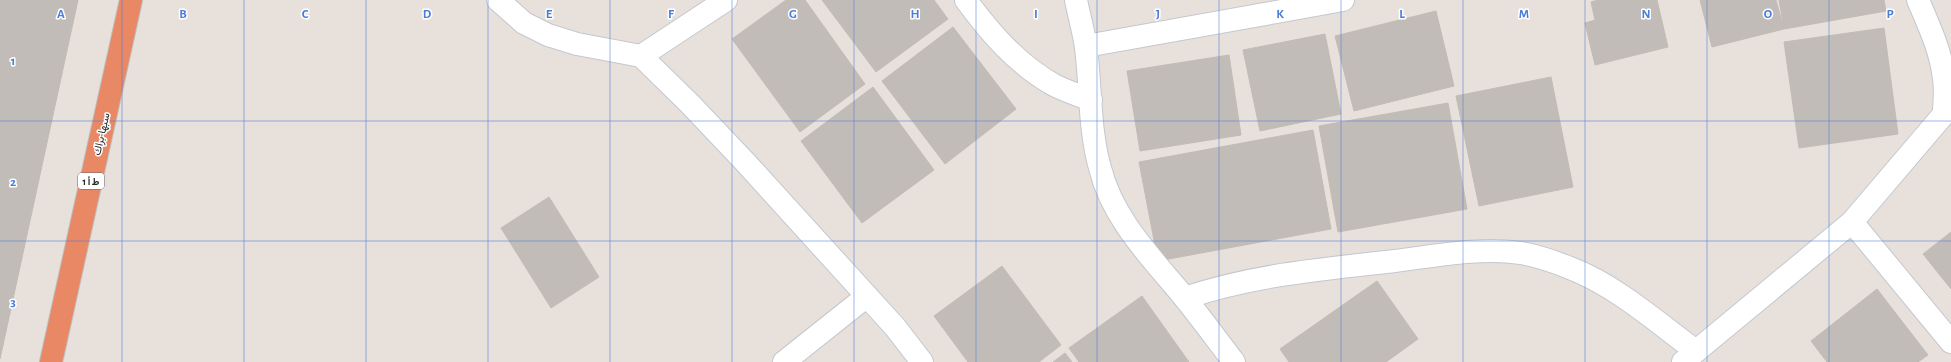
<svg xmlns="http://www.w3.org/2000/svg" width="1951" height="362" font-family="'Alegreya Sans',Vazirmatn,sans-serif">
<rect width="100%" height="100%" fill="#e8e0db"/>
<g fill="#c1bcb7" stroke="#c3bcb5">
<polygon points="0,0 78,0 0,359"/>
<polygon points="786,0 805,0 865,84 800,132 732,39"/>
<polygon points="822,0 934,0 948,19 876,72"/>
<polygon points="1598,0 1657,0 1668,47 1595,65 1585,23 1595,20 1591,2"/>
<polygon points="1700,0 1776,0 1784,29 1712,47"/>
<polygon points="1779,0 1884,0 1886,11 1784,29"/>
<polygon points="1436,11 1454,86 1354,111 1335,36"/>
<polygon points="953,27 1016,109 945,164 882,81"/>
<polygon points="1884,28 1898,134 1799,148 1784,42"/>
<polygon points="1325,34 1341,114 1260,131 1243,50"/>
<polygon points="1229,55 1241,135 1140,151 1127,71"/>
<polygon points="1551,77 1573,187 1479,206 1456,96"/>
<polygon points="873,87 934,170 862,223 801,141"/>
<polygon points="1448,103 1467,209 1338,232 1319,126"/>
<polygon points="1313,130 1331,229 1158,261 1139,162"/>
<polygon points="549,197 599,277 551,308 501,228"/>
<polygon points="1951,232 1951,289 1923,254"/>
<polygon points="1002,266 1061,345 1039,362 968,362 934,316"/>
<polygon points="1377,281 1418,339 1386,362 1289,362 1280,349"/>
<polygon points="1877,289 1928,355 1918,362 1827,362 1811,341"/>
<polygon points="1142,296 1189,362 1079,362 1069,348"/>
<polygon points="1065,353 1072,362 1053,362"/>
</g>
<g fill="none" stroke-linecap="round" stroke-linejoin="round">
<defs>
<g id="minor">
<polyline points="498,0 524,23 548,35 577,44 641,56 690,104 746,163 895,327 922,362"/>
<path d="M 966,0 C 990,33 1017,64 1054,85 C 1065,91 1079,95 1091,100"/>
<path d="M 1076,0 C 1079,16 1084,32 1086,48 C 1091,88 1089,129 1100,168 C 1113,220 1151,257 1184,297 C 1201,318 1217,340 1234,362"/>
<path d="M 1918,0 C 1929,26 1941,51 1944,79 C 1946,90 1944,102 1944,114"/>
<polyline points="1086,46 1343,0"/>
<polyline points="641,56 726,0"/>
<polyline points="1951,108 1944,114 1852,222 1951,342"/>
<path d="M 1185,298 C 1252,275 1324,269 1395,261 C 1436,256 1480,247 1521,253 C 1537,256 1555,262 1570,268 C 1615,285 1658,323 1696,351"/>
<polyline points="784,362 867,296"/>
<polyline points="1683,362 1852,222"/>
</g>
<polyline id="highway" points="51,362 131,0"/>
</defs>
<use href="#minor" stroke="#c3c8d0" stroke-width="24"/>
<use href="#highway" stroke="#bebebe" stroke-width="24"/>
<use href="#minor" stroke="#fff" stroke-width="22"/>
<use href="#highway" stroke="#e98865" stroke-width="22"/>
</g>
<path fill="none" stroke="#4c7ed9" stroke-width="1" stroke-opacity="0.55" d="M 122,0 L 122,362M 244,0 L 244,362M 366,0 L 366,362M 488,0 L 488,362M 610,0 L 610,362M 732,0 L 732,362M 854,0 L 854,362M 976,0 L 976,362M 1097,0 L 1097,362M 1219,0 L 1219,362M 1341,0 L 1341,362M 1463,0 L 1463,362M 1585,0 L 1585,362M 1707,0 L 1707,362M 1829,0 L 1829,362M 0,121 L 1951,121M 0,241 L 1951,241"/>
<g text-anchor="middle" stroke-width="3" stroke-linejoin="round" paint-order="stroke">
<rect fill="#fff" stroke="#686868" stroke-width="1" x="78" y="173" width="26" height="16" rx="3"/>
<g font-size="10" font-weight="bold" fill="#282828">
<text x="91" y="185">ط أ 1</text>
</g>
<g font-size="11" fill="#282828" stroke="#fff">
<text transform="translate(101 134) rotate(-77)" y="4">سبها-براك</text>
</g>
</g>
<g font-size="13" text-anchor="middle" font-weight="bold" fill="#4c7ed9" stroke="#fff" stroke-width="3" stroke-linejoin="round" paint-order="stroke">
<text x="61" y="18">A</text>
<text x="183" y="18">B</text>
<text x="305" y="18">C</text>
<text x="427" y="18">D</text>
<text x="549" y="18">E</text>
<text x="671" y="18">F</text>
<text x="793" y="18">G</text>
<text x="915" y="18">H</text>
<text x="1036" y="18">I</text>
<text x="1158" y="18">J</text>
<text x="1280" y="18">K</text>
<text x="1402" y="18">L</text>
<text x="1524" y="18">M</text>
<text x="1646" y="18">N</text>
<text x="1768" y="18">O</text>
<text x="1890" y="18">P</text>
<text x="13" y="65">1</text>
<text x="13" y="186">2</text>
<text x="13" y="306">3</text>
</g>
</svg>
